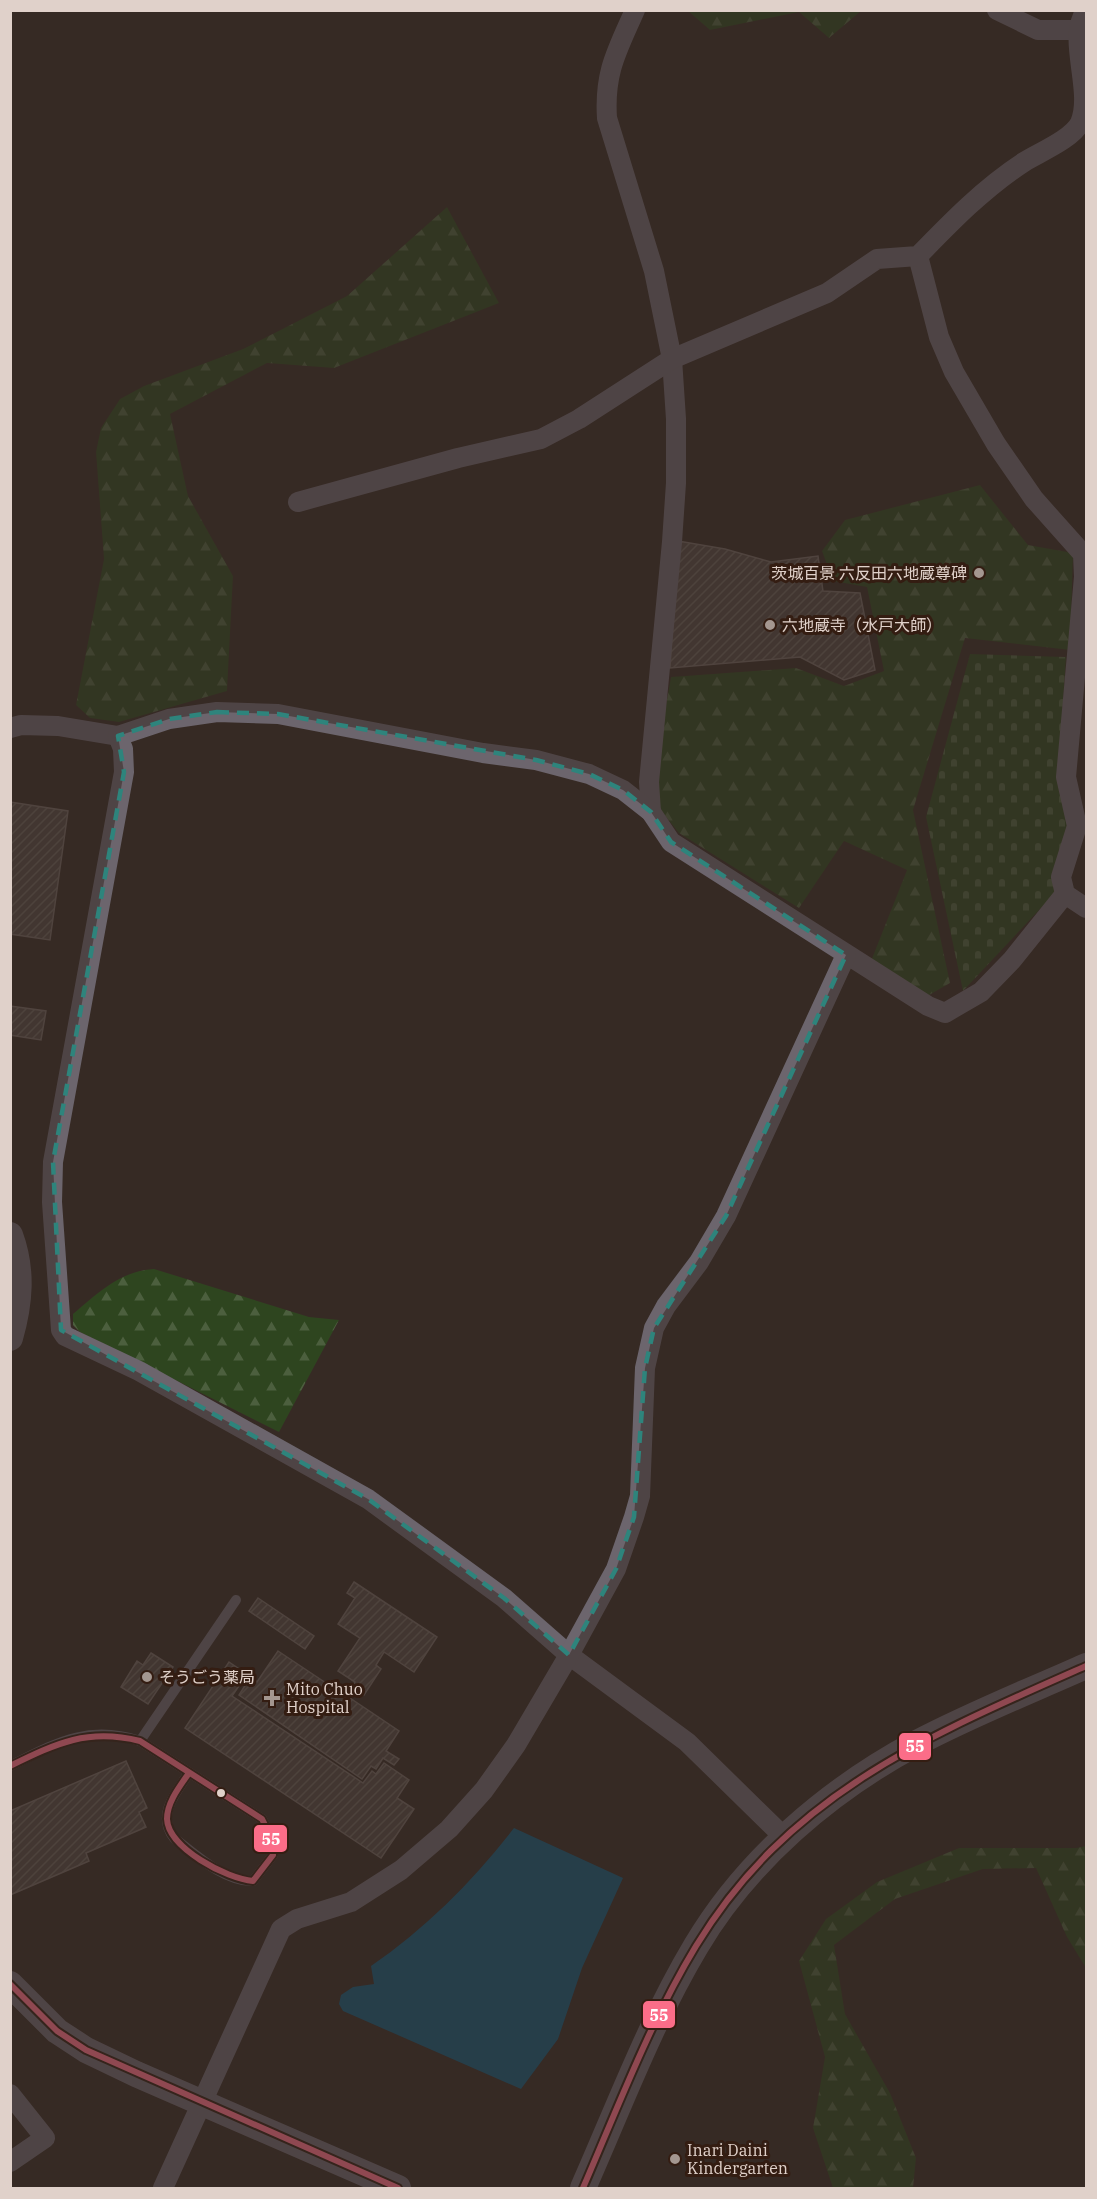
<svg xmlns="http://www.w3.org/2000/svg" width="1097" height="2199" font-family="'IBM Plex Serif','Noto Sans JP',serif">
<defs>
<pattern id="forest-firs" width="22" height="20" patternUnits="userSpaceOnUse" patternTransform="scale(1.5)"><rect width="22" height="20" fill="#2e451f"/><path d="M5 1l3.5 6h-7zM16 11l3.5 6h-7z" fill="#4c5f3e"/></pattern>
<pattern id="cemetery-stones" width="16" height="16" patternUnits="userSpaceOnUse" patternTransform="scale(1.5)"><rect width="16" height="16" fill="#2e451f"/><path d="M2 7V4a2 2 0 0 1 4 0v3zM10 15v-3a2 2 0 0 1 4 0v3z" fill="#4c5f3e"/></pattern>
<pattern id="building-hatch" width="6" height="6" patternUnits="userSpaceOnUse" patternTransform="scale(1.5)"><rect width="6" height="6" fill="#504640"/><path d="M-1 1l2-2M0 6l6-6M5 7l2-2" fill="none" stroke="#69605a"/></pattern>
</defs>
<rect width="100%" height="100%" fill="#362a24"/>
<g fill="url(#forest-firs)">
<polygon points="688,11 861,11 829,38 799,12 710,30"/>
<polygon points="447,207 499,303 334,368 267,363 170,414 188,496 233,576 227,691 119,722 90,718 76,705 104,559 96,452 101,428 120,399 144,386 243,349 347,296"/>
<polygon points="980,485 1028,545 1073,553 1070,650 965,638 913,810 950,983 924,998 871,961 907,870 844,841 799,908 679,833 650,797 671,677 796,668 844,686 884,671 867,587 833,581 822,551 845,520"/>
<path d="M 154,1269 L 309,1317 L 339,1320 L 279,1432 L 80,1332 L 73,1325 L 73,1314 C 98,1293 120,1271 154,1269 Z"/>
<polygon points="1086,1846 1086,1968 1067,1937 1036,1868 983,1869 895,1899 834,1945 845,2014 890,2093 916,2158 913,2188 833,2188 813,2128 825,2057 799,1961 826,1919 877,1882 959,1848 1076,1848"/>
</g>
<polygon fill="url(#cemetery-stones)" points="970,654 1066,657 1058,779 1069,823 1056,892 963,991 926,817"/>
<path fill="#135777" d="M 514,1828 L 623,1878 L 582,1968 L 558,2039 L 521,2089 L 343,2011 L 339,2004 L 341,1995 L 353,1987 L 374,1984 L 371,1966 C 426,1928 473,1881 514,1828 Z"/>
<g fill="url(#building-hatch)" stroke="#6e635e" stroke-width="1.5">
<polygon points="678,541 725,549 771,562 818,556 823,591 860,593 875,670 844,680 800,657 670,668"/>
<polygon points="10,802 68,811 50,940 10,934"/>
<polygon points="10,1006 46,1011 41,1040 10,1035"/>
<polygon points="354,1582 437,1637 414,1672 384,1652 376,1665 381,1669 364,1695 352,1687 355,1682 338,1671 360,1638 338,1624 355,1598 347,1593"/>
<polygon points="258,1598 314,1636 305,1649 249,1611"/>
<polygon points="278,1651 329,1685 331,1681 347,1691 344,1694 399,1731 386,1751 399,1759 394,1765 383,1758 376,1769 371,1766 362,1779 239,1695 246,1684 249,1686 254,1679 257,1682"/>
<polygon points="151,1653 173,1667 148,1704 121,1687 137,1661 143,1665"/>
<polygon points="229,1662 251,1677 247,1683 243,1680 232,1696 363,1783 372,1771 376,1774 384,1763 409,1780 397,1798 414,1809 381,1858 185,1728"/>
<polygon points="126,1761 147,1808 139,1812 146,1827 86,1853 89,1861 10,1895 10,1811"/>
</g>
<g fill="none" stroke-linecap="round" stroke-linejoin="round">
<g stroke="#6c656d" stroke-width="10">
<polyline points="140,1741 236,1600"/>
<path d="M 10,1766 C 56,1743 88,1724 140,1741 L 262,1819 L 270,1835 L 273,1855 L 253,1881 C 224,1882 195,1854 174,1838 C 156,1815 176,1792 189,1773"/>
</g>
<g stroke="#6c656d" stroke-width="20">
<path d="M 635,10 C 617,51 604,72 607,118 L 654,271 L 672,359 L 676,419 L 676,483 L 672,542 L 649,782 L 651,812"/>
<polyline points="997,10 1038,30 1080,30"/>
<polyline points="918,256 939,337 954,372 996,444 1034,499 1083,554 1084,577 1066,777 1077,826 1061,877 1065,894 1086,908"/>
<path d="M 298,502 L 458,458 L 541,439 L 579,419 L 672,359 L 827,293 L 877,259 L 918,256 C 951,222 984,188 1024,162 C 1040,152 1072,139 1080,123 C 1094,91 1066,38 1086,11"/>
<polyline points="10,728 21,725 58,726 118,736 169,719 217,712 278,714 483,753 536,760 589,774 623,790 651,812 671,842 928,1006 945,1013 981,992 1012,960 1065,894"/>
<polyline points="118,736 123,749 124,772 53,1162 52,1202 61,1330 65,1336 139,1371 368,1499 504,1598 569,1655 687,1742 785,1838"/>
<polyline points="10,2094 45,2138 10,2162"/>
<polyline points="163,2188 281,1929 297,1919 351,1902 401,1870 449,1829 484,1790 516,1745 569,1655 616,1569 634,1517 640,1496 645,1368 654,1328 666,1306 699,1262 726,1216 846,955"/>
</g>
<g stroke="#6c656d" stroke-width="26">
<path d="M 10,1235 C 23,1270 20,1303 10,1338"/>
<polyline points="10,1984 57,2031 86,2050 136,2074 398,2188"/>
<path d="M 583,2188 C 619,2107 650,2023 696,1946 C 747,1860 829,1790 917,1743 C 972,1714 1030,1691 1086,1666"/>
</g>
<defs>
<g id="bus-1">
<path d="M 10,1766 C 57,1743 88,1728 140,1741 L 262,1819 L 270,1835 L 273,1855 L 253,1881 C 227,1879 168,1848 167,1819 C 167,1802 180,1786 189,1773"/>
<polyline points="10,1984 57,2031 86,2050 398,2188"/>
<path d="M 583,2188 C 618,2107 650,2022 696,1946 C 789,1793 930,1735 1086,1666"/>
</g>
</defs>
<use href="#bus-1" stroke="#341d12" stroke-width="10"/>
<use href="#bus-1" stroke="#fb6d88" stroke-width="6"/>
</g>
<path d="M0 0H1097V2199H0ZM 217,712 L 278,714 L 536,760 L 589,774 L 623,790 L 651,812 L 671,842 L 846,955 L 726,1216 L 654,1328 L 645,1368 L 634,1517 L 616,1569 L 569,1655 L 504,1598 L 368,1499 L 61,1330 L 53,1162 L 124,772 L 118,736 L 169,719 Z" fill="#362a24" fill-opacity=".55" fill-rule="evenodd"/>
<path fill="none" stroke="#2e847c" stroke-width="4.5" stroke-dasharray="12 8" stroke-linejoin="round" d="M 217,712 L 278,714 L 536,760 L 589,774 L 623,790 L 651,812 L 671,842 L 846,955 L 726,1216 L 654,1328 L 645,1368 L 634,1517 L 616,1569 L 569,1655 L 504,1598 L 368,1499 L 61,1330 L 53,1162 L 124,772 L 118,736 L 169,719 Z"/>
<g fill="#a49790" stroke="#341d12" stroke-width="2">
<circle cx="979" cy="573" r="6"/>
<circle cx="770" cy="625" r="6"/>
<circle cx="147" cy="1677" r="6"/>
<path d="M269 1689h6v6h6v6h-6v6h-6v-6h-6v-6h6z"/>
<circle cx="675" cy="2159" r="6"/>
</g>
<circle fill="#e0d1ca" stroke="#341d12" stroke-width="2" cx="221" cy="1793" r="5"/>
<g text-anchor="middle" stroke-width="6" stroke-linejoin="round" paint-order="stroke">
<g font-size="16" fill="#e0d1ca" stroke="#341d12" text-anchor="start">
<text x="967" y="579" text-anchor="end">茨城百景 六反田六地蔵尊碑</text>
<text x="782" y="631">六地蔵寺（水戸大師）</text>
<text x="159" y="1683">そうごう薬局</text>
<text x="286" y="1695">Mito Chuo<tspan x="286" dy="18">Hospital</tspan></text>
<text x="687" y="2156">Inari Daini<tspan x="687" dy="18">Kindergarten</tspan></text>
</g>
</g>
<g stroke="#341d12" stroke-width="2">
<rect x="898" y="1732" width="34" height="29" rx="6" fill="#fb6d88"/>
<rect x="253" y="1824" width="35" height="29" rx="6" fill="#fb6d88"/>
<rect x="642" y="2000" width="34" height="29" rx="6" fill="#fb6d88"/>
</g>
<g font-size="16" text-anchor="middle" font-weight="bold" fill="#fff">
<text x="915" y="1752">55</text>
<text x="271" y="1845">55</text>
<text x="659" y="2021">55</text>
</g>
<rect width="1097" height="2199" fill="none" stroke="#e0d1ca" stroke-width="24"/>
</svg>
